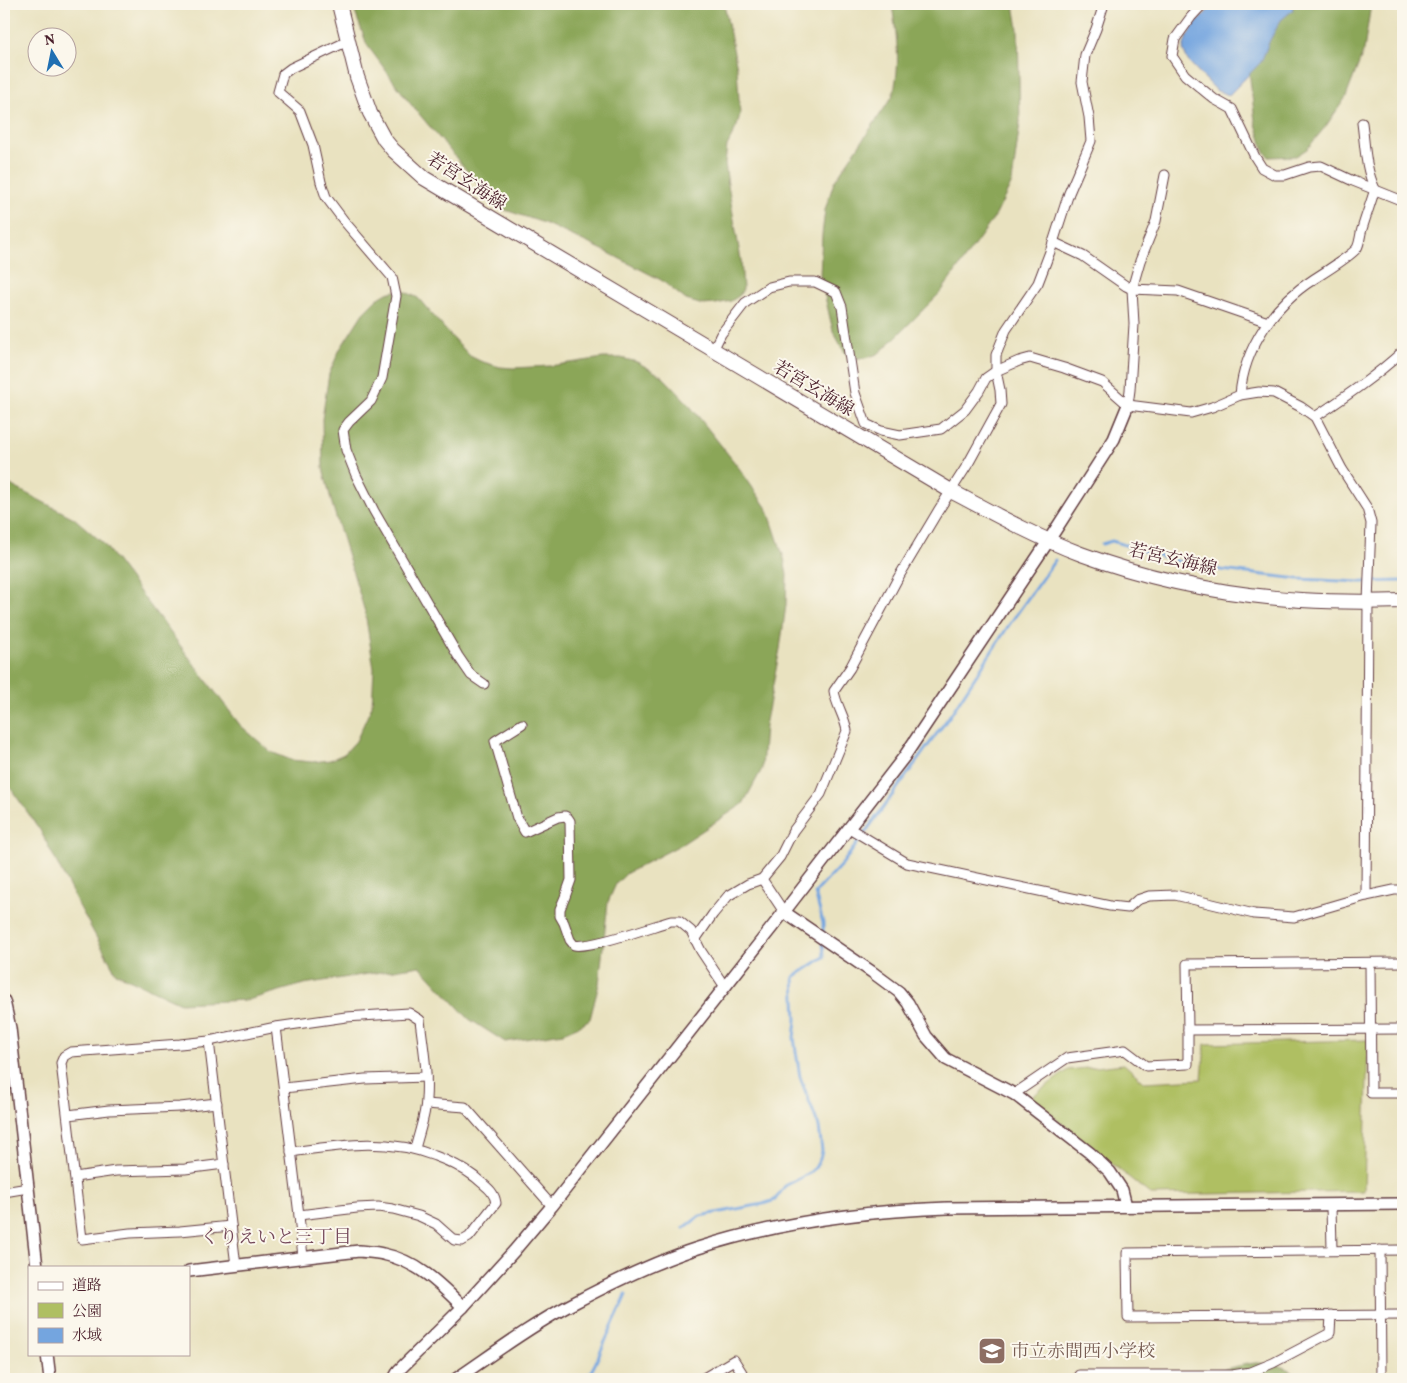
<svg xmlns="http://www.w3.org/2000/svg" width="1407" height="1383" font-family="Vollkorn,'Noto Serif JP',serif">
<rect width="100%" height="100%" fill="#fbf7ec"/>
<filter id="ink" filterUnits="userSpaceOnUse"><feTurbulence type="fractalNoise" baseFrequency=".02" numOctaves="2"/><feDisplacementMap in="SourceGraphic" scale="10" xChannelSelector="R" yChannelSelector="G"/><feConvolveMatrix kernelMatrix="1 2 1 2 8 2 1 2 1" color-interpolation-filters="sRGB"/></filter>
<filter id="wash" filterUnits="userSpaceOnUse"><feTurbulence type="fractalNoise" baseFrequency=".0096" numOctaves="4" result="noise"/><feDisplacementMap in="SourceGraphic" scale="20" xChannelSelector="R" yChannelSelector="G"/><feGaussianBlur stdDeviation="1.12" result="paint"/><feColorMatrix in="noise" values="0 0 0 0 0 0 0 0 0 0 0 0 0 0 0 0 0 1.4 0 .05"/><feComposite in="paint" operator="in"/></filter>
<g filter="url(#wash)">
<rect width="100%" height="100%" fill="#e9e2c0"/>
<polygon fill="#afbf62" stroke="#7c6f46" points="1368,1040 1364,1191 1151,1195 1030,1098 1068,1070 1124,1064 1144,1082 1202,1079 1205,1044"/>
<g fill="#8ba658" stroke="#6a6242">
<polygon points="352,4 724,4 737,68 740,114 737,126 727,146 725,163 728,185 741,260 743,289 739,296 731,301 716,304 703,305 686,300 661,280 603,250 544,223 505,210 490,198 409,102 367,45"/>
<path d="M 892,4 L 1014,4 L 1018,29 L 1020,123 L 1012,182 L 996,215 L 941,292 L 889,344 L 878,354 L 865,358 L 855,358 L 845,353 L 833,331 L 820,275 L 822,235 L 825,210 L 834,182 L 892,97 C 902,66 896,35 892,4 Z"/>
<polygon points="1241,4 1371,4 1364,50 1346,97 1326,126 1307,149 1296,156 1269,157 1264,150 1255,121"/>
<polygon points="395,291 406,292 418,298 450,335 470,356 480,361 500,367 513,368 550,366 603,358 621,358 637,362 662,376 686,401 739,468 768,510 784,558 787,575 786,605 780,649 765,726 762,769 743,804 682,844 627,873 616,884 608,902 599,984 590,1019 579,1026 563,1033 505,1042 469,1019 420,966 304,984 248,1000 180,1003 116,973 77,902 40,830 4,779 4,480 14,487 74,518 103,543 240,725 271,752 291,760 312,762 330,760 344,754 356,741 372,706 374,669 365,612 332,504 323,468 322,419 329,374 340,349 363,313 377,299 387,293"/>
<path d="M 1256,1363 C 1274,1364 1289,1366 1301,1379 L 1201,1379 L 1220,1370 L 1247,1364 Z"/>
</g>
<polygon fill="#74a5df" stroke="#5f6285" points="1214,4 1292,4 1293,10 1281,20 1270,40 1261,62 1229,95 1217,91 1188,61 1183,49 1186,39 1192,28"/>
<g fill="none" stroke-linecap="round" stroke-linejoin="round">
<g stroke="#74a5df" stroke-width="3">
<polyline points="1102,544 1112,541 1190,565 1221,570 1299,579 1361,582 1403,581"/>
<polyline points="823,936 823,923 815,893 843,863 951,714 1009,625 1055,560"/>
<polyline points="684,1228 700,1216 763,1204 775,1200 785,1186 808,1174 815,1168 820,1159 822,1151 819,1127 800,1077 794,1038 796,1020 794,977 824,957 823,942"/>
<polyline points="587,1379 595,1364 626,1295"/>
</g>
</g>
</g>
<g filter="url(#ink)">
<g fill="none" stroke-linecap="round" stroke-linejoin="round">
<defs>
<g id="minor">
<polyline points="1203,4 1191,17 1175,39 1172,56 1185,75 1214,99 1232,109 1255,157 1262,168 1275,175 1285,175 1309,167 1321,166 1353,181 1403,201"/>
<polyline points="348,41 291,68 283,74 278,92 300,111 313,145 321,182 326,197 344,221 392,277 396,296 382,378 371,401 349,422 343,430 346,450 356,475 374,511 458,656 471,675 484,684"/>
<polyline points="1053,242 1083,256 1126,286 1132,289 1178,291 1268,322"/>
<polyline points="713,350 721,334 745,303 769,287 789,282 815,282 836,292 842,307 855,393 866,424 881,431 900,435 941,429 965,410 979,391 986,378 996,371 1019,361 1030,358 1064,368 1102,382 1128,405 1191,413 1212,407 1240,395 1259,392 1274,393 1301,407 1315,417 1342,469 1367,508 1371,523 1368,602 1366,896"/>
<path d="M 1240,395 C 1244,348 1274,304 1314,279 C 1322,274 1353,254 1357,248 C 1360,243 1360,235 1362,229 C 1366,216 1371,202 1375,189 C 1365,168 1365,145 1362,123"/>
<polyline points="1128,405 1130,390 1134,324 1132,289 1140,261 1156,221 1165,175"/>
<path d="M 1315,417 C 1345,397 1376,376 1403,351"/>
<path d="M 522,724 L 495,741 L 517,818 L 525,832 L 558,817 L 565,816 L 568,818 L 570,821 L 571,880 L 565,897 L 560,909 L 560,916 L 564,923 L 570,940 L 574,945 C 589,949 653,926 671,921 L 679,921 L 691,931 L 701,951 L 725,987"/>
<polyline points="849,828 907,863 1110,906 1128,908 1137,900 1149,896 1175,895 1254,914 1294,917 1366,896 1394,890 1403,890"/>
<polyline points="762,879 784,912"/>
<path d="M 695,940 L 713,914 L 728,896 L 748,884 L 762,879 L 780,857 L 793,831 L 821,794 L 847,731 C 845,717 836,705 834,691 L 850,668 L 898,578 L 938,511 L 968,464 L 1001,404 L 1000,390 L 996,371 L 996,355 L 1006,330 L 1038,283 L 1051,249 L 1069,193 L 1081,165 L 1091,141 L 1089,117 L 1082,82 L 1085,55 L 1096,29 L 1104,4"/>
<polyline points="1403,962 1187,964 1188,1030 1403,1029"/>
<polyline points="1370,963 1371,1093 1403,1093"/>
<polyline points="276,1027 299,1215 303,1258"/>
<polyline points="209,1041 236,1266"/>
<polyline points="284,1088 365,1079 426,1077"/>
<polyline points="1014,1094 1067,1058 1125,1050 1146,1066 1188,1064 1188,1030"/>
<polyline points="426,1104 465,1107 552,1206"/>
<polyline points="68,1115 109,1110 180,1107 217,1103"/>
<path d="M 291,1152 C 341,1145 387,1137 435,1156 C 449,1161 463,1168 475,1177 C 485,1186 494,1190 496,1203 L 469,1237 L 462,1241 L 454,1240 L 436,1224 L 419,1216 L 393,1209 L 378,1207 L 357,1208 L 299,1215"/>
<polyline points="75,1177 116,1171 185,1169 224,1164"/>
<polyline points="4,1192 28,1188"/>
<polyline points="1331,1205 1332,1250"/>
<path d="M 231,1226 L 180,1231 L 130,1233 L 82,1239 L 61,1063 L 64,1056 L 71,1052 L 180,1044 L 209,1041 L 276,1027 L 346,1017 L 409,1013 L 420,1020 C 423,1046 428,1072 426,1099 C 426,1115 419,1132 415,1149"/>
<polyline points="1380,1250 1381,1379"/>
<polyline points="1403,1250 1127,1253 1128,1317 1403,1315"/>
<polyline points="1079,1375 1232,1375 1251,1372 1273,1363 1330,1333 1331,1315"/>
<polyline points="702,1379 734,1360 746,1379"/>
<polyline points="1383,1379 1403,1379"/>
</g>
<g id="tertiary">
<polyline points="784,912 872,972 899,992 908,1003 926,1036 946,1059 1014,1094 1090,1153 1110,1172 1122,1190 1126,1206"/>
<polyline points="4,1001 10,1028 37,1267"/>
<path d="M 189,1271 L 359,1251 C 367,1252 375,1252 383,1254 C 417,1261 439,1283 463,1307"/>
<polyline points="47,1354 50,1379"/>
<polyline points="394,1379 399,1370 463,1307 514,1251 552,1206 784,912 904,757 1049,540 1114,439 1128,405"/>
<path d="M 456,1379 C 493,1354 530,1326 570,1305 C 611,1283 654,1262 698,1248 C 779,1222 862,1211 947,1208 L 1403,1204"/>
</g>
<path id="primary" d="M 339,4 L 357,77 L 370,113 L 384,139 L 393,150 L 424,178 L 951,491 C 994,514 1036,537 1081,554 C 1151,580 1227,595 1301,600 C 1335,602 1369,602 1403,601"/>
</defs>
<use href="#minor" stroke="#623c41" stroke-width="11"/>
<use href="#tertiary" stroke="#623c41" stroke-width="14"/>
<use href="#primary" stroke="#623c41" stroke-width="16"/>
<use href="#minor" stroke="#fff" stroke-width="9"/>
<use href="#tertiary" stroke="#fff" stroke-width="11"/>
<use href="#primary" stroke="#fff" stroke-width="14"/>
</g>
</g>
<defs>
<symbol id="school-square" viewBox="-11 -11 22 22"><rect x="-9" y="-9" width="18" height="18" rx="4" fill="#8d6e63" stroke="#fbf7ec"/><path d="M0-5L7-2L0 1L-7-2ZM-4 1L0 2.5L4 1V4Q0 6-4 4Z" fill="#fff"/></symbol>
</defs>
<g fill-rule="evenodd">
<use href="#school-square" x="976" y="1335" width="32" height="32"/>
</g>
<g text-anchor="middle" stroke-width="4" stroke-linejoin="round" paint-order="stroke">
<g font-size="18" fill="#4a1f2b" stroke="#fbf7ec">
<text transform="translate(467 181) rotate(33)" y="6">若宮玄海線</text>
<text transform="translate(814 388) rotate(31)" y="6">若宮玄海線</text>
<text transform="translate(1173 559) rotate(13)" y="6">若宮玄海線</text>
</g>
<g font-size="18" fill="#785e54" stroke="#fbf7ec" text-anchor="start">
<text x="1011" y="1357">市立赤間西小学校</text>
</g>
<g font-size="19" fill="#764a5c" stroke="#fbf7ec">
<text x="276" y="1243">くりえいと三丁目</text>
</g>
</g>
<rect width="1407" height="1383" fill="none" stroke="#fbf7ec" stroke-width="20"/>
<rect x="28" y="1266" width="162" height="90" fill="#fbf7ec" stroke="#b4a19f"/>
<rect x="38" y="1282" width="25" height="8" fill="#ffffff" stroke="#b4a19f"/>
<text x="72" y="1290" font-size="15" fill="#4a1f2b">道路</text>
<rect x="38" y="1303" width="25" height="15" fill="#afbf62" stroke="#b4a19f"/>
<text x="72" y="1316" font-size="15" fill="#4a1f2b">公園</text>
<rect x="38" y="1328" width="25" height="15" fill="#74a5df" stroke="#b4a19f"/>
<text x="72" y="1340" font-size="15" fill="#4a1f2b">水域</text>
<g transform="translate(52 52) rotate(350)"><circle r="24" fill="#fbf7ec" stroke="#b4a19f"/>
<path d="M0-4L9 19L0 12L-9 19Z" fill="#1f6fb2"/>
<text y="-8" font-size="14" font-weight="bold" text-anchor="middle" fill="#4a1f2b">N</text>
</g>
</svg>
